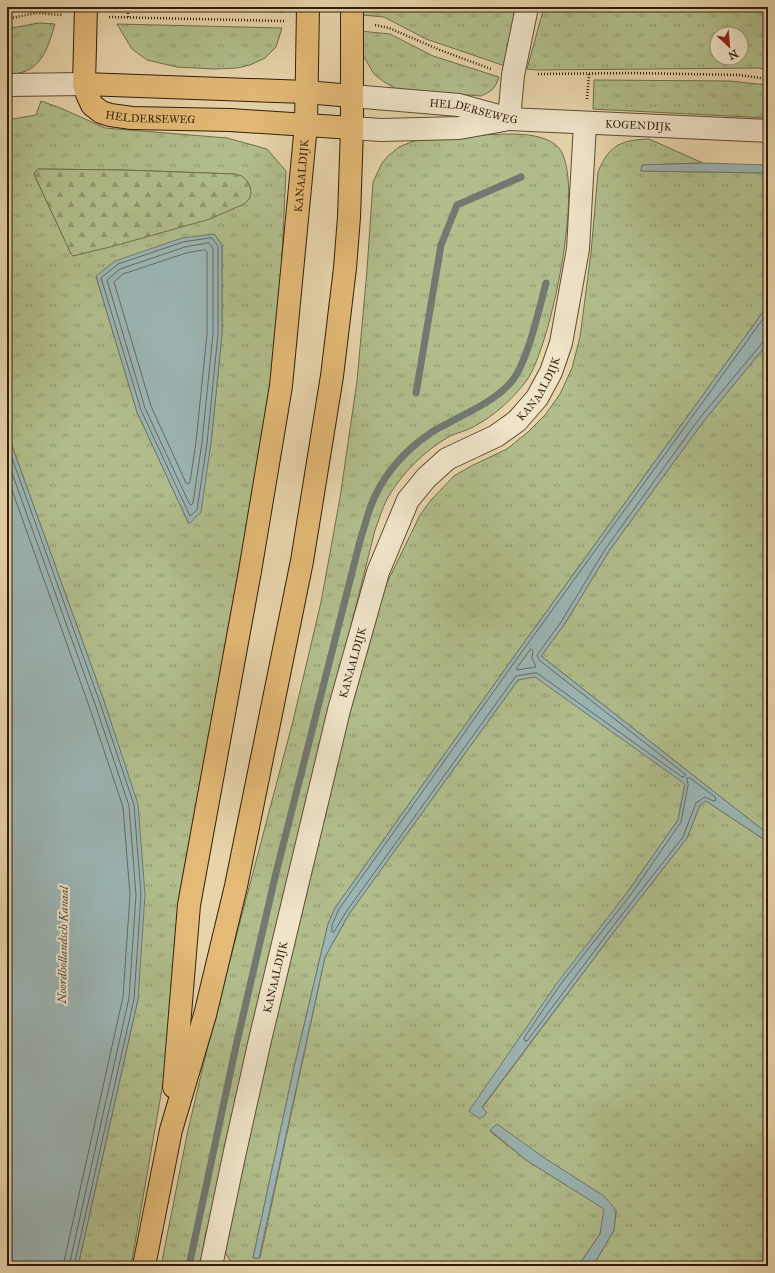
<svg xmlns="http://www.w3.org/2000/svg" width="775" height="1273" font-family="'IM FELL Great Primer',serif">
<defs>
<pattern id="grass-tufts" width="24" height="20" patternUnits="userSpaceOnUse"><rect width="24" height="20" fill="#b1be8c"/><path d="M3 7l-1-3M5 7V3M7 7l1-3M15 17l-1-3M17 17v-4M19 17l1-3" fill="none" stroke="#919a71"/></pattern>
<pattern id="forest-firs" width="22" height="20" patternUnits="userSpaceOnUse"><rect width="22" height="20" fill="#b1be8c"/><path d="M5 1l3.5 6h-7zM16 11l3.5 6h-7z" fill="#919a71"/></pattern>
</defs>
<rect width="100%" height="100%" fill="#e7d4ab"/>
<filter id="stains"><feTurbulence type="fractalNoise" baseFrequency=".005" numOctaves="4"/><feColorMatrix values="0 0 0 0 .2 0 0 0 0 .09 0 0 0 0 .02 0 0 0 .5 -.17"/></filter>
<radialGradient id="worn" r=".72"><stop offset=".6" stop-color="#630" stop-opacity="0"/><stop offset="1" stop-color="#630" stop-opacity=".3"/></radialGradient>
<g fill="url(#grass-tufts)" stroke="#716e4c" fill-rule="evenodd">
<polygon points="141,7 284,7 284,12 250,11 141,10"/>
<polygon points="362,7 517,7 505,66 426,39 384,17 362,15"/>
<path d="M 544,7 L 768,7 L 768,70 L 759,68 L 537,70 L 527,69 ZM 717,34 L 741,34 L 741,58 L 717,58 Z"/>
<path d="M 38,23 L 55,24 C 47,51 40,75 7,74 L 7,29 Z"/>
<polygon points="117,24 282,28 276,47 265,58 250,65 237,68 214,69 177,67 147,60 132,49"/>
<path d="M 360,31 L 390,34 L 433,56 L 499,77 C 495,89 492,91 481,96 L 399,90 L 384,82 L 374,74 L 361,52 Z"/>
<polygon points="594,80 729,81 768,85 768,118 593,109"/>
<path d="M 41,101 L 63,109 L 105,128 L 227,138 L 267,149 L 286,171 L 277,362 L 260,492 L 230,617 L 198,803 L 166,1066 L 131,1266 L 78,1266 L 138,999 L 104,701 L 7,432 L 7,120 L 36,115 ZM 38,169 L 124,170 L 234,174 L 242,177 L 73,256 L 71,253 L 34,174 ZM 214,234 L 222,245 L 222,334 L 211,443 L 189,524 L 137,412 L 96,276 Z"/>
<path d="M 476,135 C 499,135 540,129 558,147 C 587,177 550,348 527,380 C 512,400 494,416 473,427 C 466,431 457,433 450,436 C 424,451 402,473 387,499 C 382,509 379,520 375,530 L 306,806 L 211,1222 L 206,1232 L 200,1266 L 161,1266 L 188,1130 L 213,1024 L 293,721 L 321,602 L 340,498 L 357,381 L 367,270 L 373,182 L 382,163 L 388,156 L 399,147 L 414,141 L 431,139 Z"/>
<path d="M 649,139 L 703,163 L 642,165 L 641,171 L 768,173 L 768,305 L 518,651 L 335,908 L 328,924 L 293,1072 L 253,1258 L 260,1258 L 325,957 L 349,914 L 518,680 L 535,676 L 685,783 L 678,820 L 629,890 L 470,1111 L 487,1113 L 482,1108 L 616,929 L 687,838 L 700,805 L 706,801 L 768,842 L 768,1266 L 593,1266 L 614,1230 L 616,1210 L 497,1125 L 490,1131 L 526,1160 L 605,1209 L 600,1234 L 578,1266 L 233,1266 L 225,1252 L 225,1245 L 268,1042 L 353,688 L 383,591 L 420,515 L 431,500 L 454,476 L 471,466 L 507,449 L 528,432 L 545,415 L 560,394 L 572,368 L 580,337 L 591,253 L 598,172 C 609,145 621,140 649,139 Z"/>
<polygon points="768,343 768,834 541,656 564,625 609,551 703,422"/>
</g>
<polygon fill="url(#forest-firs)" stroke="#716e4c" points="38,169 124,170 234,174 242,176 247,181 250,186 251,192 250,198 244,204 210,219 114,246 73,256 71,254 34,174"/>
<g fill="#9bb5b4" stroke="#717971">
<polygon points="703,163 768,165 768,173 641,171 642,165"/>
<polygon points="214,234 222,245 222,334 211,443 201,512 189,524 137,412 96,276 115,261 182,238"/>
<polygon points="768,305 768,343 703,422 609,551 564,625 541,656 768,834 768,842 706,801 700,805 687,838 616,929 482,1107 487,1113 480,1119 469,1111 557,983 629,890 678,820 685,784 535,677 518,680 349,914 325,957 259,1258 253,1258 293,1072 328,924 335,908 518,651"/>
<polygon points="7,432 104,701 138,804 145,895 138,999 78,1266 7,1266"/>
<polygon points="497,1124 546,1159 604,1196 616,1210 614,1230 593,1266 578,1266 600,1234 604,1209 526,1160 490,1130"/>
</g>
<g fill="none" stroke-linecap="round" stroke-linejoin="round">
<g stroke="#666a60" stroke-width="1">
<polygon points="212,238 218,246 218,334 207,443 197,510 190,516 141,410 101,278 118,264 183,242"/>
<polygon points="209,243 213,248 213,334 202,442 193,503 191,505 189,503 145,408 107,280 120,269 185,247"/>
<polygon points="205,250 207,252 207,334 196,442 190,482 188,484 186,483 151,406 114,282 123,274 186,253"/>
<polyline points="768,312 521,653 339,909 332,925 332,932 334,932 346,912 516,676 534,673 537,673 682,777 685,776 685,774 539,660 537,655 561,622 606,548 699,419 763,342 768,341"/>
<polyline points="7,444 100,703 134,805 141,895 134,999 74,1266"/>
<polyline points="7,459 95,704 129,806 136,895 129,998 69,1266"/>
<polyline points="7,476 89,706 123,807 130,895 123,997 63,1266"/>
<polygon points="531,649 533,651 532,658 536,667 517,670 517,668"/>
<polygon points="687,778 690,778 715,797 716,800 713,801 705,797 696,803 683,837 613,926 527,1041 525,1041 524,1038 560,985 632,893 681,822 688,785"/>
</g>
<g stroke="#717971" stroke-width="7">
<polyline points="416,393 441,245 457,205 521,177"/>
<path d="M 189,1266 L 236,1046 L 276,873 L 361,537 C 366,523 369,507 376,494 C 387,471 407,449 428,435 C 435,429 444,426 452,421 C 473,410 497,399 512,381 C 528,361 539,309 546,283"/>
</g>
<defs>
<g id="minor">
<polyline points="7,85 84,84"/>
<path id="s1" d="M 352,96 L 459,105 L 509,119 L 768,131"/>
<polyline points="509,119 513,75 527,7"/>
<polyline points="352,128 381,130 459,128 504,120"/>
<path id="s2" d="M 211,1266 L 234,1156 L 260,1040 L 339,710 L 378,572 L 408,500 L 426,478 L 447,459 L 496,436 L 517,421 L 537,398 L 551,372 L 561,343 L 578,249 L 585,124"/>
</g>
<g id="major">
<path id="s3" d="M 86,7 L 84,84 L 87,94 L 92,105 L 101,112 L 110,115 L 132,118 L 230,120 L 352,128"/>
<polyline points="84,84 306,92 352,96"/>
<path id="s4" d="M 174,1087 L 189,905 L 250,571 L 281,386 L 306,125 L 308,7"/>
<polyline points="144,1266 171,1130 205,1015 236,886 302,561 332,376 345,268 349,217 352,128 352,7"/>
</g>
</defs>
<use href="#minor" stroke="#5e4c34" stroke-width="24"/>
<use href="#major" stroke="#311e0c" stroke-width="24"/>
<g stroke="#311e0c" stroke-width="2.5" stroke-dasharray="1 2" stroke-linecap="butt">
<polyline points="128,7 128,17"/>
<polyline points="109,17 284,21"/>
<polyline points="7,19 36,13 62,15"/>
<polyline points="375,25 389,28 440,50 491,69"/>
<polyline points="538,74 633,73 739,75 768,79"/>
<polyline points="587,99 589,74"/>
</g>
<use href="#minor" stroke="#efe3c8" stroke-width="22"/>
<use href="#major" stroke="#e4ba76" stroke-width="22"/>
</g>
<g text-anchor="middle" stroke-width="4" stroke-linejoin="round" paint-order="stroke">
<g font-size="11" fill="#311e0c" stroke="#efe3c8">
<text dy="4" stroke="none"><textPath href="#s1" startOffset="123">HELDERSEWEG</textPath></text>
<text dy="4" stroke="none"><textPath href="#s3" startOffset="161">HELDERSEWEG</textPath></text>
<text dy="4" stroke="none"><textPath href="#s1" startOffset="289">KOGENDIJK</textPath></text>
<text dy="4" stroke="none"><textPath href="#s4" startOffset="921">KANAALDIJK</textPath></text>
<text dy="4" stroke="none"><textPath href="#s2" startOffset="968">KANAALDIJK</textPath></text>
<text dy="4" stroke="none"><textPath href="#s2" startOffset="620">KANAALDIJK</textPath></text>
<text dy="4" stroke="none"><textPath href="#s2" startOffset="296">KANAALDIJK</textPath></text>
</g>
<g font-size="12" font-style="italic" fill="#514b3e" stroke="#efe3c8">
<text transform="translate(63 945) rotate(-89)" y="4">Noordhollandsch Kanaal</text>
</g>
</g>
<rect width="775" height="1273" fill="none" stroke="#e7d4ab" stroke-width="24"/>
<rect x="8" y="8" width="759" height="1257" fill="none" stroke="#311e0c" stroke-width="2"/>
<rect x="12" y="12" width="751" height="1249" fill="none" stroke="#311e0c"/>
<g transform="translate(729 46) rotate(154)"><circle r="19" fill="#efe3c8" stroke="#a3947d"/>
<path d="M0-3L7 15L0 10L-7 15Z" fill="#8f2418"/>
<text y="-6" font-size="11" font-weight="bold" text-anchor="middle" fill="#311e0c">N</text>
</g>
<rect width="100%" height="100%" filter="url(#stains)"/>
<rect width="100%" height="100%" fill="url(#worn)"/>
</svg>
